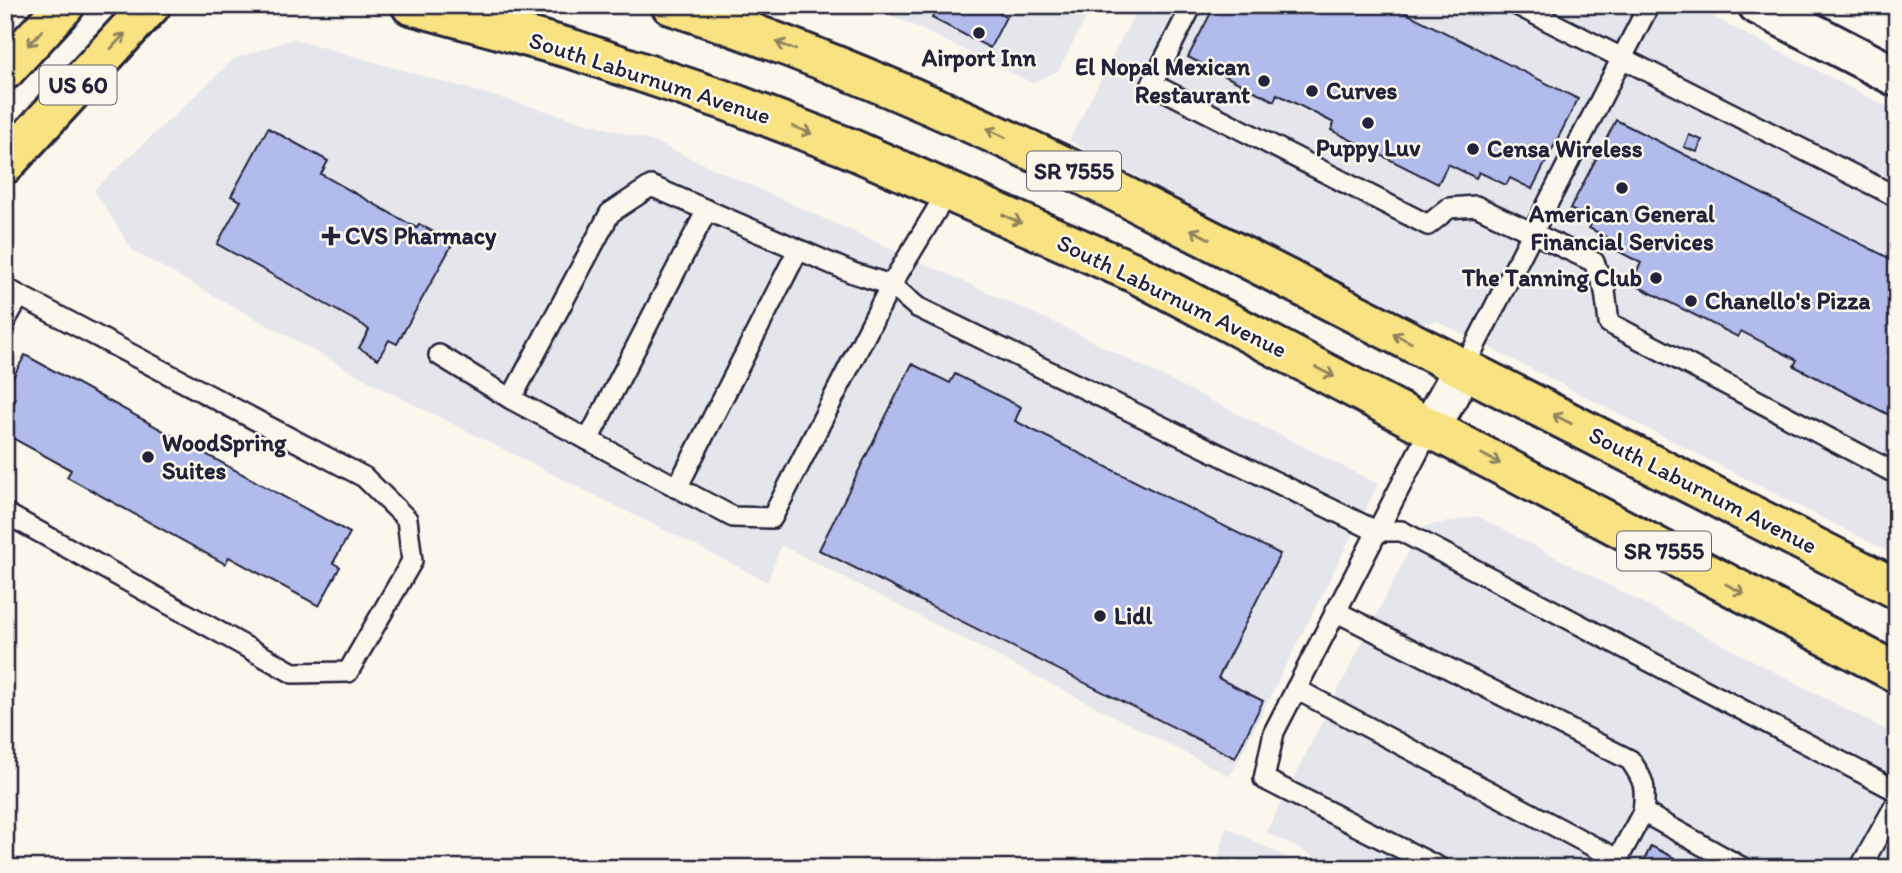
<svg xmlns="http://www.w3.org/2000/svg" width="1902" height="873" font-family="Itim,sans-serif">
<rect width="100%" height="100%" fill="#fbf7ec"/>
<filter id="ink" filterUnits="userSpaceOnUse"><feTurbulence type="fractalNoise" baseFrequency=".0143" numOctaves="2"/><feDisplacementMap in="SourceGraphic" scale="14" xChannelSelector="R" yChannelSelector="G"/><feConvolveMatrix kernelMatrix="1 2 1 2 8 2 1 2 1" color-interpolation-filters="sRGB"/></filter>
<g filter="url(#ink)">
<g fill="#e5e5ec">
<polygon points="871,5 1093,5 1058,71 1032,83"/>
<polygon points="1139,5 1690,5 1897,112 1897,556 1437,321 1416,324 1069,141"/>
<polygon points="293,39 655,142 1062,326 1378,484 1230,776 781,545 768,582 385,390 133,251 94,190 235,58"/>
<polygon points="1477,516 1897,736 1897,868 1337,868 1266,832 1421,527"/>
<polygon points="1226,827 1308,868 1216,868"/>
</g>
<g fill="#b2bcec" stroke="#22223b" stroke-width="2">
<polygon points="938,5 1000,5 997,12 1006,17 990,48 932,18"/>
<polygon points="1215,5 1390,5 1578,99 1532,189 1510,178 1506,185 1479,172 1476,178 1448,164 1438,184 1331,130 1334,123 1277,94 1274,101 1188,57"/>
<polygon points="1616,120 1897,262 1897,419 1794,366 1797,360 1741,331 1738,337 1631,283 1641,263 1614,249 1617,242 1589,228 1593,221 1570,209"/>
<polygon points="268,128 328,161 321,174 417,228 419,224 453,243 397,344 389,340 378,359 359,348 369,330 363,325 217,244 241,201 231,196"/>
<polygon points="1689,135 1702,140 1697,152 1684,147"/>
<polygon points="25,355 350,533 333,563 340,567 319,606 229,557 225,564 67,477 71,470 5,434 5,418 16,399 5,392"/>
<polygon points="912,364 950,383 955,374 1021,407 1015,421 1280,554 1218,678 1263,701 1235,758 819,550"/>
<polygon points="1896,843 1897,868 1884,868"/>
<polygon points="1651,846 1694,868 1640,868"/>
</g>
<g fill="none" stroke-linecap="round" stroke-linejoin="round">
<defs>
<g id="service">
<polyline points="1192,5 1152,84 1428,225 1449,208 1476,206 1594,262 1605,291 1609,323 1897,474"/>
<polyline points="1517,5 1897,197"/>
<polyline points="948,191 891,285 917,307 1376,531 1401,531 1897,791"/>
<polyline points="5,288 364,477 407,519 412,561 348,672 293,673 5,513"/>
<polyline points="5,321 19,297"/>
<polyline points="439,355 511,399 610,213 651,186 853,273 891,285 772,518 733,517 511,399"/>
<polyline points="1463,369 1649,5"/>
<polyline points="1431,427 1274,732 1264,779 1440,868"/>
<polyline points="588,440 707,210"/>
<polyline points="677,488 798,250"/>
<path d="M 1335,611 L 1630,760 C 1645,781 1646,788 1643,812"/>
<polyline points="1296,689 1617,859"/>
<polyline points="1613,868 1643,812 1743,868"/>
<polyline points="1860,868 1897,802"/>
</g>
<g id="minor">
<polyline points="1758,5 1897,77"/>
<polyline points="1431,427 1463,369"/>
</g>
<g id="primary">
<polyline points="411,5 572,49 727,101 847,147 1131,271 1897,673"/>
<path d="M 671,5 C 812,51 949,111 1083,175 L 1897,589"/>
<polyline points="5,70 65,5"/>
<polyline points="5,164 151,5"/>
</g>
</defs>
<use href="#service" stroke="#22223b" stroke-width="24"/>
<use href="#minor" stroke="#22223b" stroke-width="44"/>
<use href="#primary" stroke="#22223b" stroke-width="44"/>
<use href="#service" stroke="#fbf7ec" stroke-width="19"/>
<use href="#minor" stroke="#fbf7ec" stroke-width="38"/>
<use href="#primary" stroke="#f8e281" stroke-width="38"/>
</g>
<defs><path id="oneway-shaft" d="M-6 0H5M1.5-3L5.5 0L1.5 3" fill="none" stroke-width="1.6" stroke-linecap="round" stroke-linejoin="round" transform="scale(1.75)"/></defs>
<g stroke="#8d825e">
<use href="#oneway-shaft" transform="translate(35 38) rotate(133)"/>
<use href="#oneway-shaft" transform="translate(118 41) rotate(-47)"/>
<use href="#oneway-shaft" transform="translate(786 46) rotate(-159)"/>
<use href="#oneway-shaft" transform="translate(802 130) rotate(21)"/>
<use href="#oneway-shaft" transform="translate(996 133) rotate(-154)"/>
<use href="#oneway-shaft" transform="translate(1012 219) rotate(24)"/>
<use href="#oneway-shaft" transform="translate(1200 234) rotate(-153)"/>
<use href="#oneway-shaft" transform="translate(1402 338) rotate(-153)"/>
<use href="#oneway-shaft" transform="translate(1325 372) rotate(27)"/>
<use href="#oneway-shaft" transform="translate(1562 419) rotate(-153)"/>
<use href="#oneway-shaft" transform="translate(1491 459) rotate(28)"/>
<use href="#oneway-shaft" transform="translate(1735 589) rotate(28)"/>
</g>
</g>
<g fill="#22223b" stroke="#fbf7ec" stroke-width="2.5">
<circle cx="979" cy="33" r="7"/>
<circle cx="1264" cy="81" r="7"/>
<circle cx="1312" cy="91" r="7"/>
<circle cx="1368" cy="123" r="7"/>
<circle cx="1473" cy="149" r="7"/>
<circle cx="1622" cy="188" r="7"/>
<path d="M327.5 225.5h7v7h7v7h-7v7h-7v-7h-7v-7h7z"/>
<circle cx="1656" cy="278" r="7"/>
<circle cx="1691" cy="301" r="7"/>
<circle cx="148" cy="457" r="7"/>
<circle cx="1100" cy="616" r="7"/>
</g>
<g text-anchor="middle" stroke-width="5" stroke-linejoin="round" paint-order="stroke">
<g fill="#fbf7ec" stroke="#636270" stroke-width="2">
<rect x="39.5" y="65.5" width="77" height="39" rx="5"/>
<rect x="1027" y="151.5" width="94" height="39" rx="5"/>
<rect x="1617" y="531.5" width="94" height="39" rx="5"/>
</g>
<g font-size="23" font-weight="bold" fill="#22223b">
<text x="78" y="93">US 60</text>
<text x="1074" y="179">SR 7555</text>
<text x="1664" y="559">SR 7555</text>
</g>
<g font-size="24" font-weight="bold" fill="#22223b" stroke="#fbf7ec" text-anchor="start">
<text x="979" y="66" text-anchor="middle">Airport Inn</text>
<text x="1250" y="75" text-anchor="end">El Nopal Mexican<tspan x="1250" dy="28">Restaurant</tspan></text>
<text x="1326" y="99">Curves</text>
<text x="1368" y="156" text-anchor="middle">Puppy Luv</text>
<text x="1487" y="157">Censa Wireless</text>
<text x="1622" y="222" text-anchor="middle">American General<tspan x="1622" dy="28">Financial Services</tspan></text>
<text x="345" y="244">CVS Pharmacy</text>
<text x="1642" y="286" text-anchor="end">The Tanning Club</text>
<text x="1705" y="309">Chanello's Pizza</text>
<text x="162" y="451">WoodSpring<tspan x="162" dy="28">Suites</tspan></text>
<text x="1114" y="624">Lidl</text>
</g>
<g font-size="24" fill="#22223b" stroke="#fbf7ec">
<text transform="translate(650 78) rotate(18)" y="8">South Laburnum Avenue</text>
<text transform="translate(1172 296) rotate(26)" y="8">South Laburnum Avenue</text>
<text transform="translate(1703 490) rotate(27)" y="8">South Laburnum Avenue</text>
</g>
</g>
<rect width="1902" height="873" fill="none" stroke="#fbf7ec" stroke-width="28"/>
<rect x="14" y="14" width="1874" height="845" fill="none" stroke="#22223b" stroke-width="2.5" filter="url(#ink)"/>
</svg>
